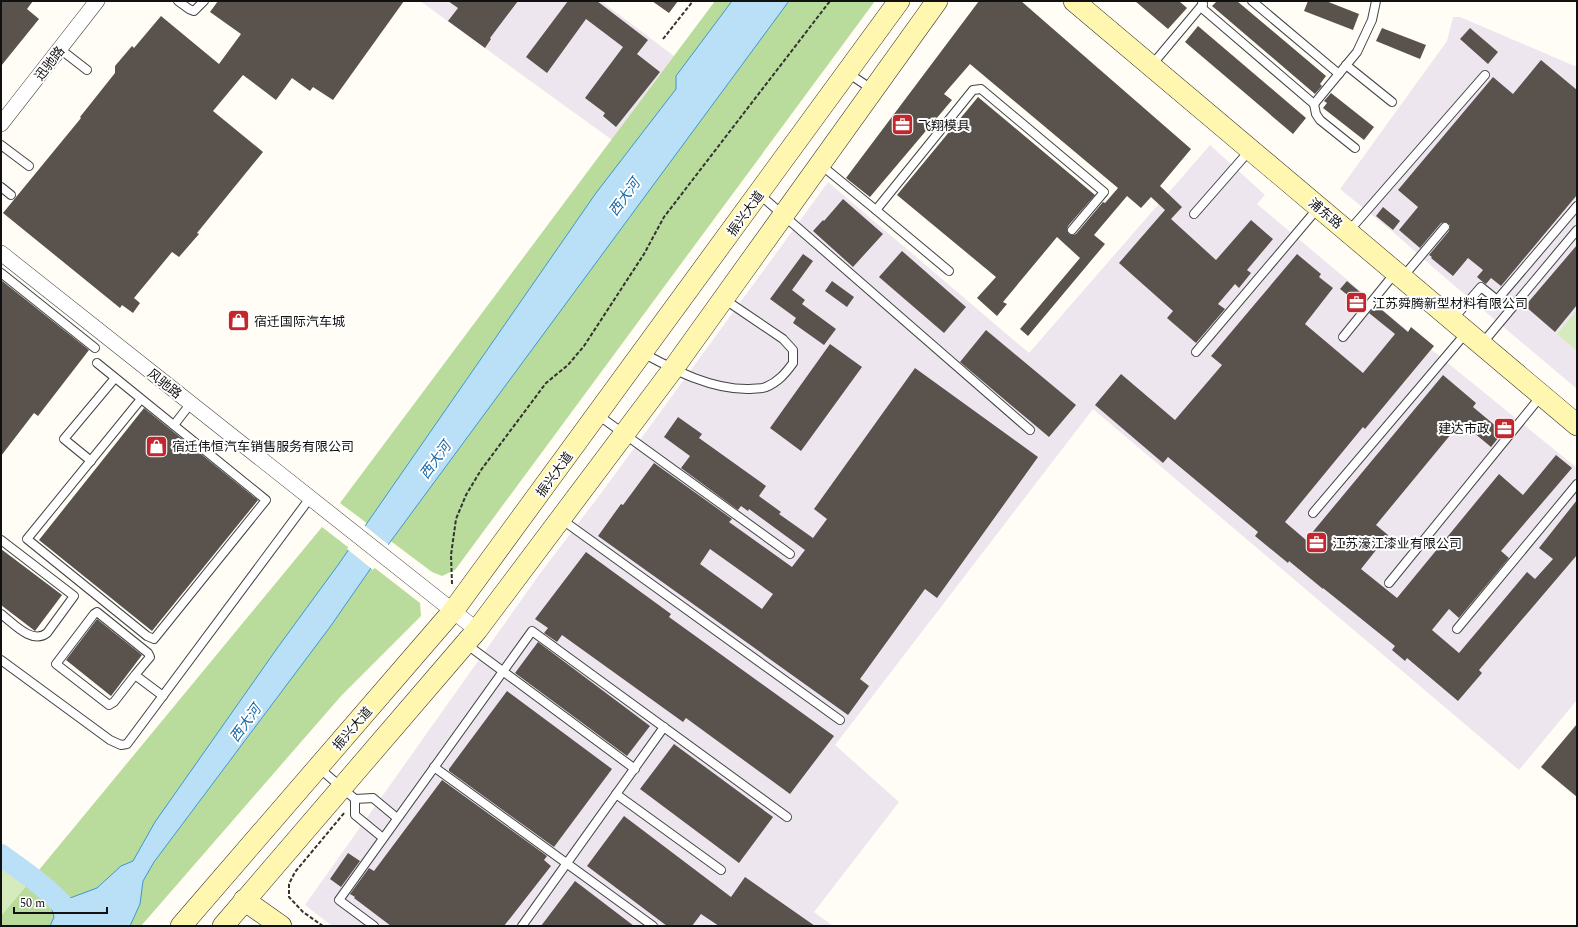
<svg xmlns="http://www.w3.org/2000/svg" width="1578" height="927" font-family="Spectral,'Noto Sans SC',serif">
<rect width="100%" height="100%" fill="#fffdf5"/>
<g fill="#eee6ef">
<polygon points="420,1 601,1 674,56 612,140"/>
<polygon points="1453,17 1460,17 1577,67 1577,389 1450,282 1393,232 1340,189 1447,41"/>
<polygon points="1210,145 1265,195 1257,204 1401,325 1577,468 1577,700 1519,770 1093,409 835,745 899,802 814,912 833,926 332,926 305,905 539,575 605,488 828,182 1029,353"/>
</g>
<g fill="#d5ebbd">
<polygon points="1577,310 1577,351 1557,334"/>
<polygon points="1,865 27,884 1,916"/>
</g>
<g fill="#b9dc9c">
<polygon points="715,1 875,1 455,570 442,576 432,572 340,503"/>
<polygon points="322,527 420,603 421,616 341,696 141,926 1,926 1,916"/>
</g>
<polygon fill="#b9e0f7" stroke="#3f96cf" points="732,1 789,1 371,568 330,627 154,862 143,881 140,904 130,926 50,926 54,917 46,888 70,898 97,888 121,866 133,861 155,822 278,647 338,565 596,193 676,89 676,76"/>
<polygon fill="#fffdf5" points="364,525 390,546 373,570 347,549"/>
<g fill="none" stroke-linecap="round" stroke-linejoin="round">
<path stroke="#b9e0f7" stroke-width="22" d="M 1,855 C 29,876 60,895 78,926"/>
</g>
<g fill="#5a524d" fill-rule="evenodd">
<polygon points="1,1 33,1 27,9 39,19 1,66"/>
<polygon points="218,1 404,1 333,100 313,87 310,91 292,78 276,100 243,75 213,111 263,152 197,233 199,234 179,257 172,252 134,298 140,303 133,313 122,305 120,308 3,213 81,118 80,117 115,73 115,66 132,46 134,48 161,16 219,64 241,34 210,12"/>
<polygon points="448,1 518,1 490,38 491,39 485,48 448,21 458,8"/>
<polygon points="568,1 597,1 648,40 637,54 660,72 616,127 603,116 605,113 585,98 623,47 586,19 547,73 526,57"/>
<polygon points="652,1 678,1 669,13"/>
<polygon points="979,1 1021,1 1191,149 1160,186 1182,207 1171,219 1216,260 1251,220 1273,239 1247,270 1251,273 1239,288 1235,284 1218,304 1225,309 1196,343 1167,318 1173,311 1119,263 1165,210 1151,197 1141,208 1127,196 1094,235 1105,244 1028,336 1020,329 1080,258 1057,237 1003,302 1007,304 997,316 977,298 996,277 897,195 978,97 1095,195 1068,226 1067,231 1069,234 1073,235 1076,234 1103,202 1105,203 1118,188 970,64 944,94 952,100 870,197 846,178"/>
<polygon points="1135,1 1179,1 1187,8 1168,29"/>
<polygon points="1217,1 1237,1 1326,76 1320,84 1322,86 1315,94 1212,6"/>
<polygon points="1308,1 1326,1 1359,14 1353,30 1304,11"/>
<polygon points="1198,26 1306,118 1293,134 1185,42"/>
<polygon points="1382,28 1426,45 1420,59 1376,41"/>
<polygon points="1470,28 1498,52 1488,64 1460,39"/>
<polygon points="1541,60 1577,90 1577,195 1501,286 1491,278 1486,284 1483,282 1477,277 1483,270 1468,258 1453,276 1431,258 1432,257 1429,255 1449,231 1450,225 1446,222 1441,223 1420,248 1399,230 1418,207 1398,190 1493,77 1513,94"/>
<polygon points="1331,93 1374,127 1364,140 1323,108 1327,103 1324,101"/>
<polygon points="843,199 883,234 853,267 813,231 823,220 824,221"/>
<polygon points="1383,207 1400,221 1393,230 1376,216"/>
<polygon points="1577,245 1577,305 1555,332 1525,306"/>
<polygon points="902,251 966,307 944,333 879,277"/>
<polygon points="803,254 813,261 792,290 805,300 802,304 836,329 824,345 793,323 796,318 770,299"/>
<polygon points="1297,254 1321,274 1319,277 1333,288 1305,324 1363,373 1395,334 1369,313 1376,305 1408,332 1411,327 1434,346 1365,429 1363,427 1285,522 1306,540 1443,375 1476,403 1473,407 1503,432 1491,447 1461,422 1376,525 1388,535 1361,569 1397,598 1499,474 1523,495 1556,455 1572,468 1501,551 1509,558 1459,618 1449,609 1432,630 1459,653 1527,572 1535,579 1553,559 1539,548 1577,500 1577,555 1479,670 1482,673 1458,701 1407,658 1405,661 1392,650 1395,646 1323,588 1323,589 1289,561 1288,563 1255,536 1258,532 1168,457 1163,463 1095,405 1121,374 1175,420 1222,365 1211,356"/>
<polygon points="1,280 89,350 38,416 34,413 1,456"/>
<polygon points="832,281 854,297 847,307 825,291"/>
<polygon points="1347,281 1367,298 1361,306 1340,289"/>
<polygon points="986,330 1076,405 1049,437 960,362"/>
<polygon points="830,344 862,367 801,451 770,428"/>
<path d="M 915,368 L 1038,457 L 937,598 L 925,589 L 860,679 L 869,686 L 848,715 L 598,536 L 621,504 L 623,505 L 654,463 L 732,519 L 729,522 L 792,567 L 805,550 L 749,509 L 748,511 L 741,506 L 738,510 L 681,468 L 690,456 L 664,437 L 678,417 L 702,434 L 699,438 L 766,486 L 759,496 L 781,512 L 779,514 L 813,538 L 827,519 L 814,509 ZM 710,549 L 773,594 L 762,609 L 700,564 Z"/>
<polygon points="144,408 258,500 152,631 39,540"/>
<polygon points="1,549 62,595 35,631 1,605"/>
<polygon points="586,552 671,614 669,617 834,736 790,794 686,718 683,722 562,635 557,642 544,633 548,628 535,619"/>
<polygon points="97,619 142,655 111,696 66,660"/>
<polygon points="538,642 650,726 627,756 515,673"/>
<polygon points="507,691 612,769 554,847 449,771 449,769"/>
<polygon points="1577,724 1577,797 1541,767"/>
<polygon points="674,744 773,817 739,863 640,789"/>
<polygon points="442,780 547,856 544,860 551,866 504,926 391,926 354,898 355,897 350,894 369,868 374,871"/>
<polygon points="624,816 731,897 745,877 815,926 719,926 701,914 692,926 667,926 587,866"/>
<polygon points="348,853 360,861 341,887 330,879"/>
<polygon points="575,881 634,926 541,926"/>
</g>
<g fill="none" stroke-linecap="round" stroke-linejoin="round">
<defs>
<g id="lane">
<polyline points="178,1 189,9 194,11 204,1"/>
<polyline points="1202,1 1203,9 1314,104 1357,52 1372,20 1376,1"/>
<polyline points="1252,1 1339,74"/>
<polyline points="60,49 87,70"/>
<polyline points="1346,65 1392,102"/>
<polyline points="1151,66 1203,4"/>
<polyline points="848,73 873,90"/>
<polyline points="1314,104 1316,114 1320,120 1355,148"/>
<polyline points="1,145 29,166"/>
<polyline points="821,165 876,210 973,90 981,89 1104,192 1072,230"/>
<polyline points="1,187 11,195"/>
<polyline points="759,194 1030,430"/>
<polyline points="876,210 949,271"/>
<polyline points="1194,214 1250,150"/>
<polyline points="1348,232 1485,75"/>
<polyline points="1,273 95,348"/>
<polyline points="1402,278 1445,227"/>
<polyline points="1453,319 1481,287 1497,300 1577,206"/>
<polyline points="1343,337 1395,273"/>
<polyline points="1481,345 1577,230"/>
<polyline points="1196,352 1318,208"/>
<path d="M 643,353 C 676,371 712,390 750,389 C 755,388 761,389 766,387 C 778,382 785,374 793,363 L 793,350 L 783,339 L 724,299"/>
<polyline points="97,363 266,500 154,639 147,636 27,539 141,399"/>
<polyline points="598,415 790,554"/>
<polyline points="174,425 191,403"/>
<polyline points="91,461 64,439 115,378"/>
<polyline points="1313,513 1466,333"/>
<polyline points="561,519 840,720"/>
<path d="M 1,540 L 74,596 L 47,633 C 32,645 13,623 1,614"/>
<polyline points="1389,583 1541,396"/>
<polyline points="1457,629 1577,484"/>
<polyline points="466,644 635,769"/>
<polyline points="1,660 110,740 121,745 127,744 310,498"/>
<polyline points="135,675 114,702 109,705 56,664 94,614 97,612 148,653 150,657 135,675 163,696"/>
<polyline points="434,767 653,926"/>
<polyline points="319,768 355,799 373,798 397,818"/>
<polyline points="616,794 721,870"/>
<polyline points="355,799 355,815 383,838"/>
<polyline points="374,926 339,900 532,631 787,817"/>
<polyline points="522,926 664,727"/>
</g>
<g id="street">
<polyline points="1,124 97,1"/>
<polyline points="1,253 477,630"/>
</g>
<g id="secondary">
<polyline points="1074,1 1577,425"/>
<polyline points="244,900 281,926"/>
<polyline points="181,926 453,611 899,1"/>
<polyline points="223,926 477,630 673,369 937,1"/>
</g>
</defs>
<use href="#lane" stroke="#444" stroke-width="10"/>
<use href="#street" stroke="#444" stroke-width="16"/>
<use href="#secondary" stroke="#333" stroke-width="22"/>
<g stroke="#333" stroke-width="2" stroke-dasharray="4 2" stroke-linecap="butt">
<polyline points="663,39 693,1"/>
<polyline points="452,584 451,555 456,519 466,495 481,470 546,383 568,365 584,346 644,254 664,217 830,1"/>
<polyline points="323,926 303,912 289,897 289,884 295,872 345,812"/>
</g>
<use href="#lane" stroke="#fff" stroke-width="8"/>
<use href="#street" stroke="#fff" stroke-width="15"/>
<use href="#secondary" stroke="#fff6b0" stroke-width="21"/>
</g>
<defs>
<symbol id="office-square" viewBox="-11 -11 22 22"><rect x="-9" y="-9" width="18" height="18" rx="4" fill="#c4262e" stroke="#fff"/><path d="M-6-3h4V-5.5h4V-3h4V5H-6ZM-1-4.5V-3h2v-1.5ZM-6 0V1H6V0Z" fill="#fff"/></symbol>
<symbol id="shop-square" viewBox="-11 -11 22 22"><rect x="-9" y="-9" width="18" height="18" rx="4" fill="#c4262e" stroke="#fff"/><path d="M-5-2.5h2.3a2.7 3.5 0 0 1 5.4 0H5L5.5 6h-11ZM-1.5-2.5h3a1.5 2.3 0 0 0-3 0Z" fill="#fff"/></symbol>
</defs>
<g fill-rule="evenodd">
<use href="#office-square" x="890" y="112" width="25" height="25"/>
<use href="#office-square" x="1344" y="290" width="25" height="25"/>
<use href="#shop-square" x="226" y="308" width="25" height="25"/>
<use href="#office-square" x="1492" y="416" width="25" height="25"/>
<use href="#shop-square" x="144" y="434" width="25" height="25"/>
<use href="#office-square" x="1304" y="530" width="25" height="25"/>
</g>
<g text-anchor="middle" stroke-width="4" stroke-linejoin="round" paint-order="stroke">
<g font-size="13" fill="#111" stroke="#fff">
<text transform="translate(49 63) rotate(-52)" y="5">迅驰路</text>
<text transform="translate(745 213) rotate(-54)" y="5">振兴大道</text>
<text transform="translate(1326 213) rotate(40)" y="5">浦东路</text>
<text transform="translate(165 383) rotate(38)" y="5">风驰路</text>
<text transform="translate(554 474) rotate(-54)" y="5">振兴大道</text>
<text transform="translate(352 728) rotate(-49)" y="5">振兴大道</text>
</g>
<g font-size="13" fill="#111" stroke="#fff" text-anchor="start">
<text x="918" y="130">飞翔模具</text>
<text x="1372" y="308">江苏舜腾新型材料有限公司</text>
<text x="254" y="326">宿迁国际汽车城</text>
<text x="1490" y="433" text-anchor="end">建达市政</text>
<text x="172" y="451">宿迁伟恒汽车销售服务有限公司</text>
<text x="1332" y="548">江苏濠江漆业有限公司</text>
</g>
<g font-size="14" font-style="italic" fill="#1768a6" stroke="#fff">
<text transform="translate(624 197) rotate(-54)" y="5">西大河</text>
<text transform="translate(435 460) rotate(-54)" y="5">西大河</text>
<text transform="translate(245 723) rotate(-54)" y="5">西大河</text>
</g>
</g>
<rect width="1578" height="927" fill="none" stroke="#111111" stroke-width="4"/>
<path d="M14 907v6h93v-6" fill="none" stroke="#111111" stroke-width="2"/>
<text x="20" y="907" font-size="12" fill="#111111" stroke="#ffffff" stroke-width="3" paint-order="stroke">50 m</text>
</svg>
